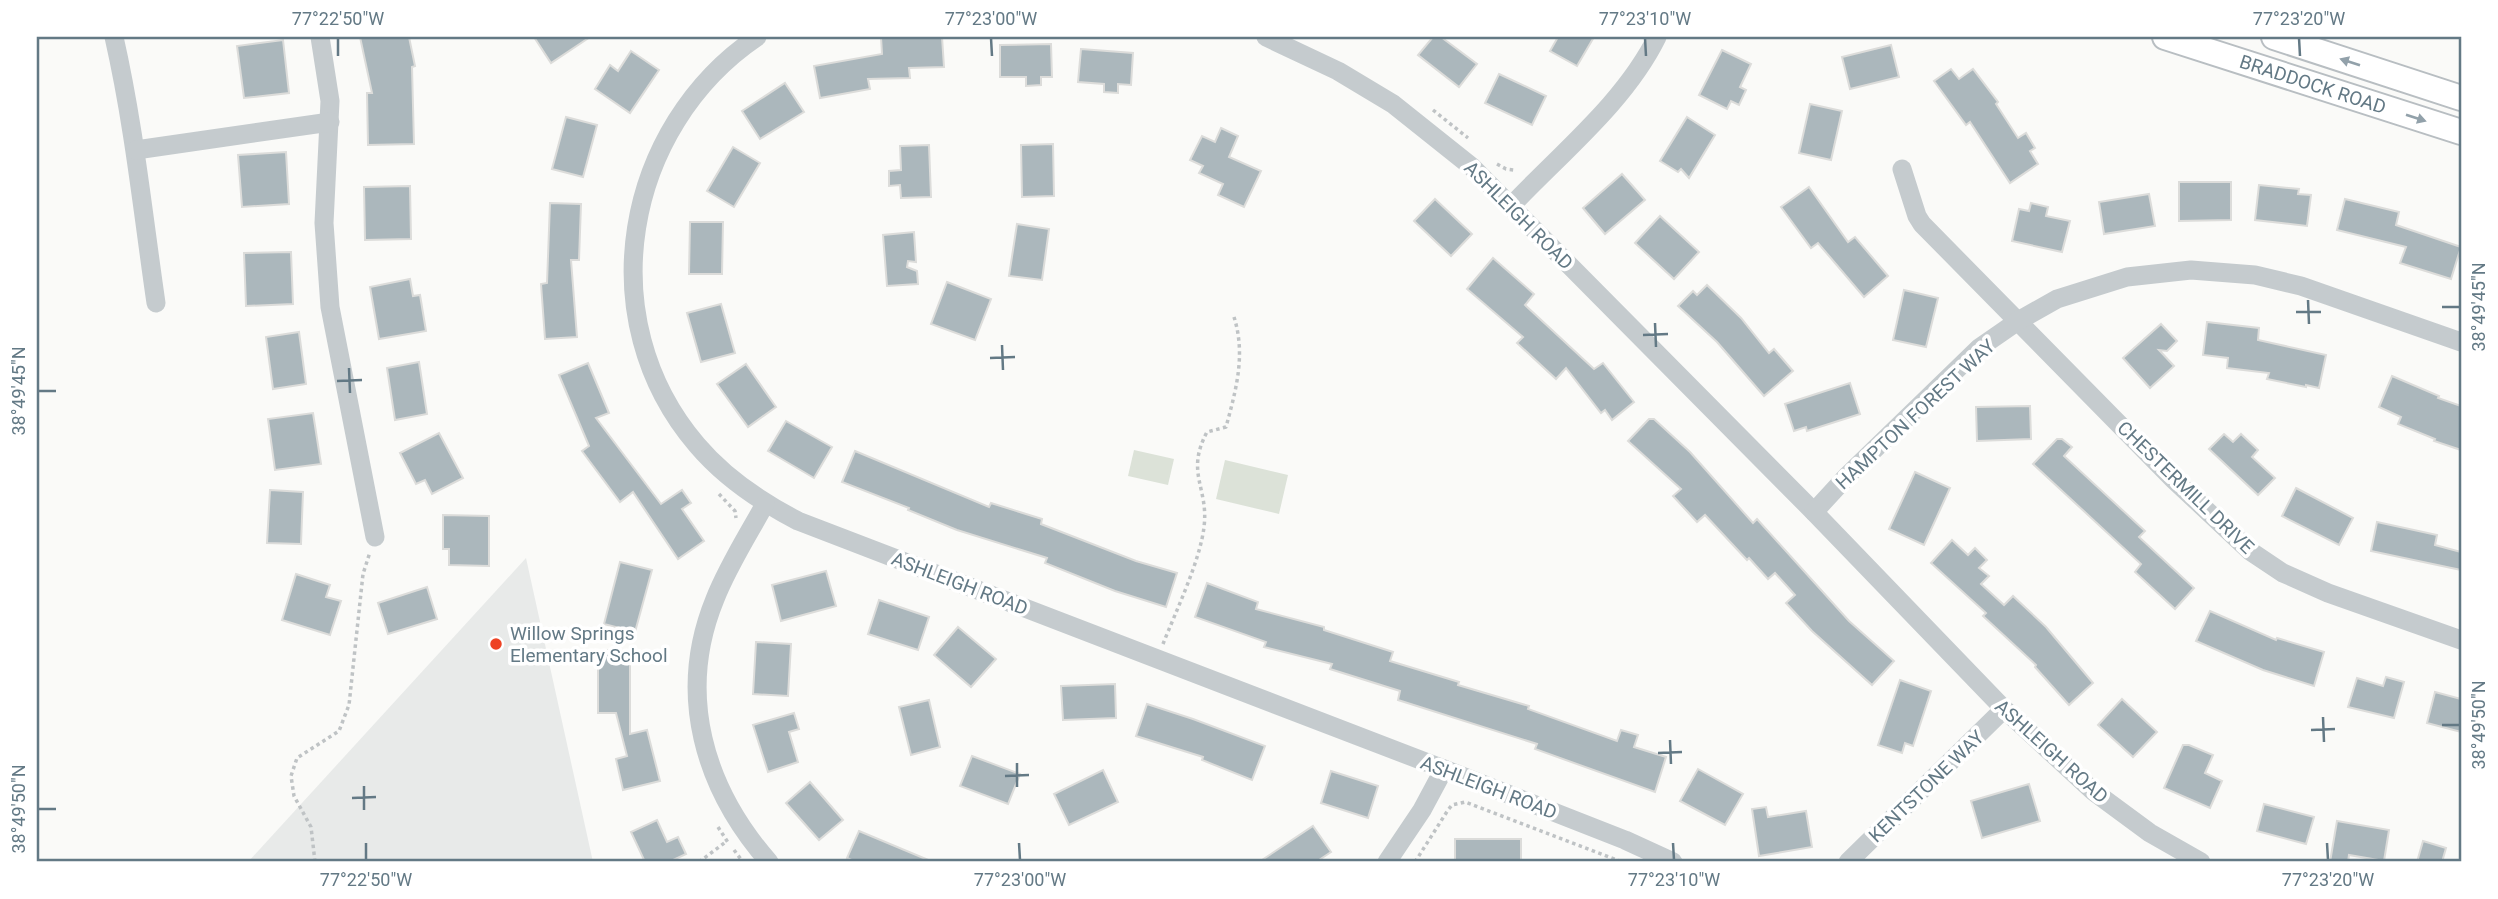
<svg xmlns="http://www.w3.org/2000/svg" width="2498" height="899" font-family="Roboto,sans-serif">
<rect width="100%" height="100%" fill="#fafaf8"/>
<polygon fill="#e8eae9" points="526,558 593,862 248,862"/>
<g fill="#dce2d8">
<polygon points="1134,450 1174,459 1168,485 1128,476"/>
<polygon points="1225,460 1288,475 1279,514 1216,499"/>
</g>
<g fill="#abb7bc" stroke="#dcdcda" stroke-width="2">
<polygon points="360,37 409,37 415,66 412,67 414,144 368,145 367,93 372,93"/>
<polygon points="534,37 590,37 551,63"/>
<polygon points="881,37 942,37 944,67 909,68 910,78 868,79 870,89 820,98 814,66 882,54"/>
<polygon points="1433,37 1441,37 1477,64 1459,87 1418,55"/>
<polygon points="1558,37 1594,37 1577,66 1550,51"/>
<polygon points="283,40 289,93 244,98 237,46"/>
<polygon points="1051,44 1052,77 1041,77 1041,85 1026,86 1026,77 1000,77 1000,45"/>
<polygon points="1891,45 1899,77 1850,89 1842,57"/>
<polygon points="1081,49 1133,53 1131,85 1118,84 1118,93 1104,92 1104,84 1078,82"/>
<polygon points="1722,50 1751,64 1740,87 1746,90 1739,105 1731,101 1727,109 1699,95"/>
<polygon points="631,51 659,70 630,113 595,89 610,65 618,71"/>
<polygon points="1951,69 1959,79 1973,69 1998,102 1996,104 2018,138 2026,133 2035,148 2030,151 2038,164 2010,183 1970,122 1966,125 1934,81"/>
<polygon points="1499,74 1546,96 1532,125 1485,103"/>
<polygon points="785,83 804,112 760,139 742,111"/>
<polygon points="1810,104 1842,111 1831,160 1799,153"/>
<polygon points="566,117 597,125 583,177 552,169"/>
<polygon points="1687,117 1715,135 1689,178 1681,169 1678,172 1660,161"/>
<polygon points="1221,128 1238,136 1229,157 1261,171 1244,207 1218,195 1223,184 1199,173 1203,166 1190,160 1202,136 1215,142"/>
<polygon points="1053,144 1054,196 1022,197 1021,145"/>
<polygon points="929,145 931,197 901,198 900,185 889,186 889,171 901,170 900,146"/>
<polygon points="733,147 760,163 734,207 707,191"/>
<polygon points="286,152 289,204 242,207 238,155"/>
<polygon points="1622,174 1645,200 1605,234 1583,208"/>
<polygon points="2179,182 2231,182 2231,220 2179,221"/>
<polygon points="2259,185 2299,189 2298,194 2311,195 2307,226 2255,220"/>
<polygon points="410,186 411,239 365,240 364,187"/>
<polygon points="1809,187 1848,242 1855,237 1888,276 1864,297 1818,243 1811,248 1781,207"/>
<polygon points="2149,194 2155,226 2104,234 2099,202"/>
<polygon points="1435,199 1472,234 1451,256 1414,221"/>
<polygon points="2345,199 2399,212 2396,225 2461,247 2451,279 2400,263 2406,247 2337,230"/>
<polygon points="550,203 581,204 579,260 571,260 577,337 545,339 541,284 547,283"/>
<polygon points="2031,203 2048,207 2046,216 2070,221 2062,252 2012,241 2019,209 2029,211"/>
<polygon points="1660,216 1699,252 1674,279 1635,243"/>
<polygon points="690,222 723,222 722,274 689,274"/>
<polygon points="1017,224 1049,229 1042,280 1009,276"/>
<polygon points="914,232 916,262 908,261 907,267 917,271 918,284 887,286 883,235"/>
<polygon points="291,252 293,304 246,306 244,253"/>
<polygon points="1493,258 1534,294 1525,305 1594,369 1603,363 1634,402 1612,420 1605,410 1601,413 1566,368 1556,379 1517,343 1523,337 1467,289"/>
<polygon points="410,279 413,296 420,295 426,331 379,339 370,287"/>
<polygon points="947,282 991,299 975,340 931,324"/>
<polygon points="1707,285 1741,318 1769,353 1774,349 1793,371 1764,396 1717,342 1678,306 1693,291 1697,295"/>
<polygon points="1904,290 1938,298 1926,347 1893,340"/>
<polygon points="721,304 735,353 701,362 687,313"/>
<polygon points="2207,322 2259,328 2258,340 2326,355 2319,388 2306,385 2306,387 2267,379 2269,373 2227,368 2228,358 2203,355"/>
<polygon points="2161,324 2177,341 2167,351 2159,350 2174,366 2150,388 2123,358"/>
<polygon points="299,332 306,384 273,389 266,337"/>
<polygon points="419,362 427,414 395,420 387,368"/>
<polygon points="588,363 609,413 596,418 661,504 682,490 691,503 682,509 704,541 678,559 633,492 620,502 582,451 589,446 559,375"/>
<polygon points="746,364 776,407 748,427 717,384"/>
<polygon points="2392,376 2439,396 2438,398 2461,406 2461,450 2434,441 2435,439 2398,424 2401,417 2379,407"/>
<polygon points="1850,383 1860,414 1807,431 1806,427 1794,431 1785,404"/>
<polygon points="2030,406 2031,439 1977,441 1976,407"/>
<polygon points="313,413 321,464 275,470 268,419"/>
<polygon points="1649,419 1654,419 1690,452 1753,523 1757,519 1849,621 1894,661 1872,685 1812,631 1786,603 1795,595 1775,573 1768,579 1749,558 1747,560 1705,515 1697,522 1673,496 1681,489 1628,441"/>
<polygon points="786,421 832,447 814,478 768,451"/>
<polygon points="439,433 463,478 432,494 425,480 416,484 400,453"/>
<polygon points="2224,434 2233,442 2241,434 2258,450 2252,457 2275,478 2258,495 2209,449"/>
<polygon points="2057,439 2062,439 2072,447 2064,456 2145,531 2139,537 2194,588 2175,609 2135,572 2141,564 2033,464"/>
<polygon points="855,451 989,507 991,503 1042,519 1041,524 1136,561 1177,573 1166,607 1115,591 1045,563 1047,558 957,530 908,510 909,508 842,482"/>
<polygon points="1915,472 1950,488 1924,545 1889,529"/>
<polygon points="2296,488 2353,518 2339,545 2282,516"/>
<polygon points="270,490 303,492 301,544 267,543"/>
<polygon points="443,515 489,516 489,566 449,565 449,549 443,549"/>
<polygon points="2377,522 2437,535 2435,545 2461,552 2461,570 2371,551"/>
<polygon points="1952,540 1968,555 1975,548 1987,560 1979,568 1989,576 1981,584 2004,605 2013,596 2046,627 2093,683 2069,705 2035,667 2036,665 1983,616 1986,613 1931,563"/>
<polygon points="620,562 652,570 635,632 604,624"/>
<polygon points="826,571 836,606 781,621 772,585"/>
<polygon points="296,574 330,585 326,597 341,601 330,635 282,620"/>
<polygon points="1207,583 1258,602 1256,609 1324,627 1324,630 1393,652 1390,661 1459,682 1458,685 1529,706 1528,709 1617,741 1621,730 1638,735 1634,747 1666,757 1655,792 1535,749 1537,744 1398,700 1400,691 1330,669 1332,664 1264,647 1266,642 1195,617"/>
<polygon points="427,587 437,619 388,634 378,603"/>
<polygon points="879,600 929,617 918,650 868,634"/>
<polygon points="2210,611 2276,640 2277,638 2324,652 2314,686 2263,670 2196,641"/>
<polygon points="958,627 996,659 971,687 934,655"/>
<polygon points="756,642 791,644 788,696 753,694"/>
<polygon points="598,650 630,650 630,734 647,730 660,781 623,790 616,759 627,756 616,713 598,713"/>
<polygon points="2386,677 2404,682 2394,718 2348,707 2357,678 2383,686"/>
<polygon points="1900,680 1931,691 1913,746 1905,743 1902,753 1878,745"/>
<polygon points="1115,684 1116,718 1063,720 1061,686"/>
<polygon points="2435,692 2461,699 2461,732 2427,723"/>
<polygon points="2122,699 2157,732 2133,757 2098,725"/>
<polygon points="929,700 940,747 911,755 899,707"/>
<polygon points="1147,704 1193,719 1265,746 1252,780 1202,760 1203,757 1136,736"/>
<polygon points="794,713 799,729 789,732 798,762 768,772 753,725"/>
<polygon points="2183,745 2189,745 2213,755 2205,773 2222,781 2210,808 2164,788"/>
<polygon points="972,756 1020,774 1008,804 960,786"/>
<polygon points="1698,769 1743,794 1725,825 1680,801"/>
<polygon points="1103,770 1118,802 1069,825 1054,794"/>
<polygon points="1331,771 1378,786 1368,818 1321,803"/>
<polygon points="810,782 843,820 819,840 786,803"/>
<polygon points="2029,784 2040,821 1982,838 1971,801"/>
<polygon points="2264,804 2314,817 2306,844 2257,831"/>
<polygon points="1766,807 1768,817 1806,811 1812,847 1759,856 1752,809"/>
<polygon points="657,820 667,842 678,837 686,854 669,862 645,862 631,832"/>
<polygon points="2337,821 2389,830 2384,861 2349,855 2348,862 2330,862"/>
<polygon points="1313,826 1331,852 1316,862 1259,862"/>
<polygon points="859,831 933,862 856,862 847,858"/>
<rect x="1455" y="839" width="66" height="23"/>
<polygon points="2423,841 2446,848 2442,862 2417,862"/>
</g>
<g fill="none" stroke-linecap="round" stroke-linejoin="round">
<defs>
<g id="major">
<polyline points="2165,37 2461,132"/>
<polyline points="2274,37 2461,98"/>
</g>
</defs>
<use href="#major" stroke="#b8bec2" stroke-width="28"/>
<g stroke="#bfc3c5" stroke-width="3.5" stroke-dasharray="3.5 3.5" stroke-linecap="butt">
<polyline points="1433,110 1468,138"/>
<polyline points="1497,164 1506,169 1514,170"/>
<polyline points="719,494 735,511 736,518"/>
<path d="M 1163,644 C 1176,611 1200,561 1204,527 C 1209,488 1185,473 1207,432 L 1226,427 C 1236,390 1246,355 1234,317"/>
<polyline points="718,827 729,844"/>
<polyline points="734,850 743,862"/>
<polyline points="315,862 311,827 294,796 291,776 297,758 339,731 349,705 363,574 370,552"/>
<polyline points="699,862 727,841"/>
<polyline points="1415,862 1448,810 1452,805 1465,802 1622,862"/>
</g>
<g stroke="#c5cbce" stroke-width="19">
<path d="M 114,37 C 134,125 143,214 156,303"/>
<polyline points="320,37 330,101 324,223 330,307 375,537"/>
<path d="M 757,37 C 624,127 589,319 697,445 C 725,478 759,501 798,521 L 1444,769 L 1625,840 L 1673,862"/>
<polyline points="1266,37 1338,71 1393,104 1472,167 1814,512 2004,709 2093,791 2150,833 2201,862"/>
<polyline points="136,150 330,122"/>
<polyline points="1902,169 1917,216 1922,224 2174,480 2250,551 2283,573 2328,593 2461,640"/>
<path d="M 1511,206 C 1561,153 1625,102 1657,37"/>
<path d="M 765,504 C 748,535 728,566 715,599 C 676,694 704,788 769,862"/>
<polyline points="1814,512 1848,475 1979,348 2018,321 2057,299 2127,277 2191,270 2255,275 2301,286 2461,342"/>
<polyline points="1387,862 1422,810 1444,769"/>
<polyline points="1848,862 2004,709"/>
</g>
<use href="#major" stroke="#fff" stroke-width="24"/>
</g>
<defs><path id="oneway-solid" d="M-6-.8H1V-3.2L6.5 0L1 3.2V.8H-6Z" transform="scale(1.75)"/></defs>
<g fill="#92a1aa">
<use href="#oneway-solid" transform="translate(2350 62) rotate(-162)"/>
<use href="#oneway-solid" transform="translate(2416 118) rotate(18)"/>
</g>
<path fill="none" stroke="#637985" stroke-width="2.5" d="M 338,38 L 338,56M 991,38 L 992,56M 1645,38 L 1646,56M 2299,38 L 2300,56M 2308,300 L 2309,324M 2442,307 L 2460,307M 2296,312 L 2321,312M 1655,323 L 1656,347M 1643,335 L 1668,334M 1002,345 L 1003,370M 990,358 L 1015,357M 349,368 L 350,393M 337,381 L 362,380M 38,391 L 56,391M 2323,717 L 2324,742M 2442,725 L 2460,725M 2311,730 L 2335,729M 1670,740 L 1671,764M 1658,753 L 1682,752M 1017,763 L 1017,787M 1005,776 L 1029,775M 364,786 L 364,810M 352,798 L 376,797M 38,809 L 56,809M 366,843 L 366,860M 1019,843 L 1020,860M 1673,843 L 1674,860M 2327,843 L 2328,860"/>
<circle fill="#ee4324" stroke="#fff" stroke-width="2.5" cx="496" cy="644" r="7"/>
<g text-anchor="middle" stroke-width="7" stroke-linejoin="round" paint-order="stroke">
<g font-size="19" fill="#637985" stroke="#fff">
<text transform="translate(2313 84) rotate(18)" y="7">BRADDOCK ROAD</text>
<text transform="translate(1519 215) rotate(45)" y="7">ASHLEIGH ROAD</text>
<text transform="translate(1915 414) rotate(-43)" y="7">HAMPTON FOREST WAY</text>
<text transform="translate(2186 487) rotate(44)" y="7">CHESTERMILL DRIVE</text>
<text transform="translate(960 583) rotate(21)" y="7">ASHLEIGH ROAD</text>
<text transform="translate(2052 751) rotate(42)" y="7">ASHLEIGH ROAD</text>
<text transform="translate(1926 786) rotate(-44)" y="7">KENTSTONE WAY</text>
<text transform="translate(1489 787) rotate(21)" y="7">ASHLEIGH ROAD</text>
</g>
<g font-size="19" fill="#637985" stroke="#fff" text-anchor="start">
<text x="510" y="640">Willow Springs<tspan x="510" dy="22">Elementary School</tspan></text>
</g>
</g>
<rect width="2498" height="899" fill="none" stroke="#ffffff" stroke-width="77"/>
<rect x="38" y="38" width="2422" height="822" fill="none" stroke="#637985" stroke-width="2.5"/>
<g font-size="18" text-anchor="middle" fill="#637985">
<text x="338" y="25">77°22'50"W</text>
<text x="991" y="25">77°23'00"W</text>
<text x="1645" y="25">77°23'10"W</text>
<text x="2299" y="25">77°23'20"W</text>
<text transform="translate(2479 307) rotate(-90)" y="6">38°49'45"N</text>
<text transform="translate(19 391) rotate(-90)" y="6">38°49'45"N</text>
<text transform="translate(2479 725) rotate(-90)" y="6">38°49'50"N</text>
<text transform="translate(19 809) rotate(-90)" y="6">38°49'50"N</text>
<text x="366" y="886">77°22'50"W</text>
<text x="1020" y="886">77°23'00"W</text>
<text x="1674" y="886">77°23'10"W</text>
<text x="2328" y="886">77°23'20"W</text>
</g>
</svg>
